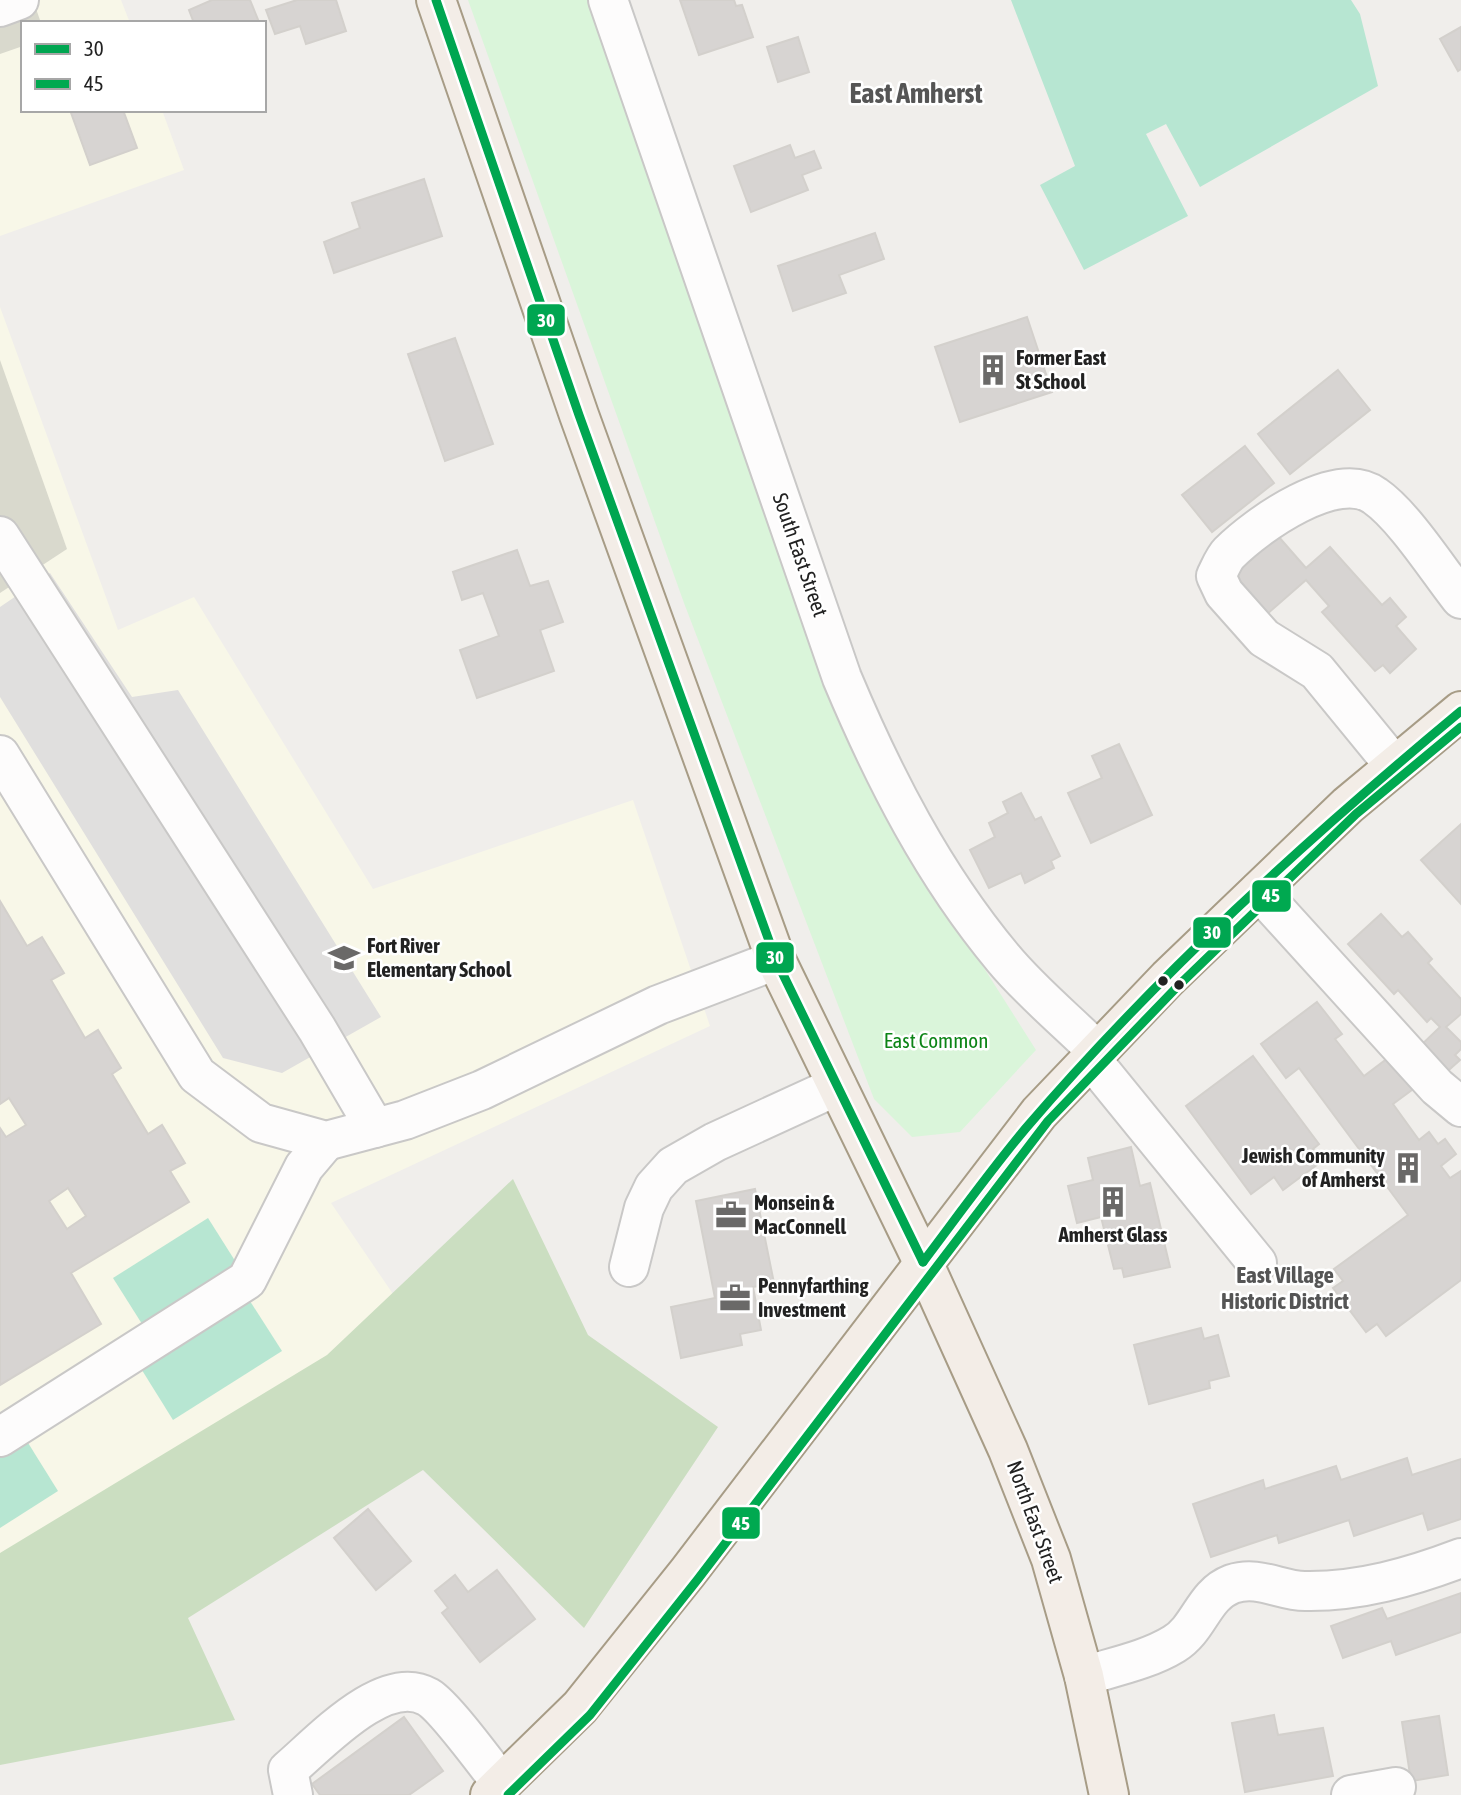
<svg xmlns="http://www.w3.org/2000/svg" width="1461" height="1795" font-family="'Asap Condensed',sans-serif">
<rect width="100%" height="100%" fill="#f0eeeb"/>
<g fill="#f8f7e8">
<polygon points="0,0 121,0 130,23 23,23 23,110 162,110 184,170 0,236"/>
<polygon points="0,307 118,630 194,597 373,889 633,800 710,1026 331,1203 442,1366 0,1572"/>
</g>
<g fill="#d9d9cd">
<polygon points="0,0 33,0 41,23 23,23 23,46 0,54"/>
<polygon points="0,360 67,549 0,593"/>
</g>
<polygon fill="#cbdec1" points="513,1179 588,1335 718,1427 584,1628 423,1470 188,1618 235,1720 0,1765 0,1553 327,1355"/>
<polygon fill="#daf5da" points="468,0 592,0 932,886 1036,1050 960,1132 912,1137 874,1099 684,603"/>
<g fill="#b7e6d2">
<polygon points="1011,0 1351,0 1360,14 1378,86 1200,187 1166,124 1146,134 1188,216 1084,270 1040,185 1075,166"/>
<polygon points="208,1218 244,1275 149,1335 113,1278"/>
<polygon points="248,1298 282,1351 173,1420 140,1367"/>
<polygon points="25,1438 58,1491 0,1528 0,1454"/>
</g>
<polygon fill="#e0dfde" points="50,573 132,697 178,690 381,1017 282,1073 223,1058 0,697 0,607"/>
<g fill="#d7d4d2" stroke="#d3d0cc" stroke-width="2" fill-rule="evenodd">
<polygon points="212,0 250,0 259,22 194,23 189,10"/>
<polygon points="297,0 336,0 346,31 306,44 300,26 275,34 266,10"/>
<polygon points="680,0 734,0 736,6 742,5 753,37 699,55"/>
<polygon points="1461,27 1461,69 1458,71 1440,39"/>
<polygon points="798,37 809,72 778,82 767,47"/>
<polygon points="70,110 123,110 137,148 90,165"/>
<polygon points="790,145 795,158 814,151 821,168 802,175 808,190 751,212 734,166"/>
<polygon points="424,179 442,236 334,273 324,242 360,228 352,203"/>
<polygon points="875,233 884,259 839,275 846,293 793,311 778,266"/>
<polygon points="1027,317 1052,392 960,422 935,347"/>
<polygon points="455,338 493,444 445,461 408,354"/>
<polygon points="1338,370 1370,410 1290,474 1258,434"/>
<polygon points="1245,446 1274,483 1212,532 1182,495"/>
<polygon points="1278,536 1306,568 1330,547 1382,605 1390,598 1406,617 1396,626 1416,649 1390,673 1383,665 1375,671 1322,612 1329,606 1306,580 1266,615 1232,577"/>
<polygon points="517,550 530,586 548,581 563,622 540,630 554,671 477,698 460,650 499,636 483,593 462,600 453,572"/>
<polygon points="1119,744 1152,815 1091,843 1068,793 1102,778 1092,756"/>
<polygon points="1021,793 1035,820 1041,817 1060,856 1051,861 1054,868 1025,883 1021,873 989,888 970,850 995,837 989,823 1008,813 1003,802"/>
<polygon points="1461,824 1461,904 1421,860"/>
<path d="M 0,901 L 27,946 L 42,937 L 64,973 L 51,980 L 85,1038 L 98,1030 L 121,1068 L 112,1074 L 148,1134 L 162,1125 L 185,1163 L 170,1171 L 189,1202 L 71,1273 L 101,1324 L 0,1385 L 0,1128 L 6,1137 L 26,1125 L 9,1098 L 0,1104 ZM 68,1188 L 86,1216 L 67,1229 L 49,1201 Z"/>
<polygon points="1381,914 1402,937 1408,932 1432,959 1428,963 1461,999 1461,1014 1446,1027 1461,1042 1461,1049 1455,1055 1460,1060 1441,1077 1416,1050 1440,1027 1431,1018 1427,1022 1398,990 1394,994 1348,944"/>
<polygon points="1317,1002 1342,1034 1335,1039 1364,1076 1396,1052 1420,1084 1393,1104 1419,1140 1429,1132 1438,1144 1445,1139 1456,1154 1441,1166 1450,1178 1461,1171 1461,1280 1386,1336 1377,1324 1366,1332 1333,1288 1343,1281 1334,1269 1408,1215 1299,1068 1286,1078 1261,1044"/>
<polygon points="1253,1056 1319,1144 1313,1149 1322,1161 1283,1190 1274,1177 1251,1194 1186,1106"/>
<polygon points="1131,1147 1140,1186 1150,1183 1170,1267 1124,1277 1122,1268 1114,1269 1101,1217 1077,1223 1068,1186 1093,1180 1088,1158"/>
<polygon points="755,1189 774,1283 753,1287 761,1330 740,1334 742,1345 681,1358 671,1307 715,1298 696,1201"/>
<polygon points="1201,1328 1204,1339 1218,1335 1229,1376 1209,1381 1210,1388 1149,1404 1134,1345"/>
<polygon points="1407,1458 1412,1475 1461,1459 1461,1519 1428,1530 1423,1513 1354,1536 1349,1520 1279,1543 1277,1535 1211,1557 1193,1504 1263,1480 1265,1489 1336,1466 1341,1480"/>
<polygon points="368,1509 411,1561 376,1590 334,1538"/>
<polygon points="497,1570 535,1619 480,1662 442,1613 448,1608 435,1591 455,1575 468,1592"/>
<polygon points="1461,1593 1461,1632 1396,1655 1391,1641 1343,1658 1331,1626 1382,1608 1387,1619"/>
<polygon points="1274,1715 1278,1735 1323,1728 1333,1776 1245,1792 1232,1723"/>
<polygon points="1439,1716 1448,1775 1411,1781 1402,1722"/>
<polygon points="404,1717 443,1771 409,1795 320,1795 312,1784"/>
</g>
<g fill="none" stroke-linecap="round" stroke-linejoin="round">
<defs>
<g id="minor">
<path d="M 608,0 L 842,678 C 884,778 933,874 1003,958 C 1031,992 1067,1021 1098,1052"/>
<polyline points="0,7 19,0"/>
<polyline points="0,536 317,1029 375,1128"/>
<polyline points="0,755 197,1075 261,1123 326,1141 405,1120 482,1090 658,1005 776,960"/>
<path d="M 1394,765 L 1317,671 L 1264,638 L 1224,593 L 1216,576 C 1220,568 1224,558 1229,553 C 1257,525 1337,468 1375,496 C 1404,516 1438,570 1461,599"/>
<polyline points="1259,891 1437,1087 1461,1107"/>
<polyline points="1091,1059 1257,1263"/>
<polyline points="629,1267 644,1208 654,1187 673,1166 715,1142 837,1086"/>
<polyline points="0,1437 247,1280 304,1167 326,1141"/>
<path d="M 1084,1676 C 1113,1667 1148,1660 1174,1644 C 1200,1628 1203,1595 1232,1584 C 1259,1575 1280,1591 1305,1591 C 1359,1592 1411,1577 1461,1558"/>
<path d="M 293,1795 L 288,1770 C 320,1743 384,1672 428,1697 C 444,1706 488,1766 502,1784"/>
<polyline points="1351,1795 1396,1787"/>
</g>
<g id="major">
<polyline points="436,0 579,415 776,960 923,1262 1008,1450 1051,1559 1084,1676 1109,1795"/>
<polyline points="490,1795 580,1707 688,1572 1039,1113 1168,978 1348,805 1461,711"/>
</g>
</defs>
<use href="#minor" stroke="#c9c8c7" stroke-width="42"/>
<use href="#major" stroke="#a79c86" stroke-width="42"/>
<use href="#minor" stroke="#fdfcfc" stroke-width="38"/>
<use href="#major" stroke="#f3ede7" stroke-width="38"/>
<defs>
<g id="bus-1">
<polyline points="436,0 579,415 776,960 923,1262"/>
<path d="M 923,1262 C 957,1217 990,1171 1026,1128 C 1157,975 1307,839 1461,711"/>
</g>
<polyline id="bus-2" points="508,1795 590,1715 698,1579 1048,1121 1177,987 1356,814 1461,727"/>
</defs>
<use href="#bus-1" stroke="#fff" stroke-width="14"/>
<use href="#bus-2" stroke="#fff" stroke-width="14"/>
<use href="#bus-1" stroke="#00a651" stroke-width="9"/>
<use href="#bus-2" stroke="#00a950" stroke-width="9"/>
</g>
<defs>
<symbol id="building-bare" viewBox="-9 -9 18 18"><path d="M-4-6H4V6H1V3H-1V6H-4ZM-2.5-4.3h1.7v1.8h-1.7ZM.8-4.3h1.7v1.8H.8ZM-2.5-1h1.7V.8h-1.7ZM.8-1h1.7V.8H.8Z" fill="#6a6968" stroke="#fff" stroke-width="2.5" paint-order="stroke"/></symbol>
<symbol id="school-bare" viewBox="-9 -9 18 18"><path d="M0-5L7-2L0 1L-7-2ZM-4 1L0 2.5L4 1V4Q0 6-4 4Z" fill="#6a6968" stroke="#fff" stroke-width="2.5" paint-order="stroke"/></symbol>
<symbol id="office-bare" viewBox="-9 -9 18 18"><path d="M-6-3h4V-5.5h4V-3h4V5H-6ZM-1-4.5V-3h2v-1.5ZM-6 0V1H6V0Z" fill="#6a6968" stroke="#fff" stroke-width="2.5" paint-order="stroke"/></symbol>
</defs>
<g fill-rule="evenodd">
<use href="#building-bare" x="971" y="348" width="44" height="44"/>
<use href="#school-bare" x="322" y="936" width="44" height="44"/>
<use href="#building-bare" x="1386" y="1146" width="44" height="44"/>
<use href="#building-bare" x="1091" y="1180" width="44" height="44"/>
<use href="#office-bare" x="709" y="1193" width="44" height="44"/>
<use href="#office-bare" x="713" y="1276" width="44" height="44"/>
</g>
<g fill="#222" stroke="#fff" stroke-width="2.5">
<circle cx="1163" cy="981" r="6"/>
<circle cx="1179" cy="985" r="6"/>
</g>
<g text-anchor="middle" stroke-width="5" stroke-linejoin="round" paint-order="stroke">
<g font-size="21" font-weight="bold" fill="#222" stroke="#fff" text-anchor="start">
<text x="1016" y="365">Former East<tspan x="1016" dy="24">St School</tspan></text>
<text x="367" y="953">Fort River<tspan x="367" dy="24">Elementary School</tspan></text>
<text x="1385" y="1163" text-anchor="end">Jewish Community<tspan x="1385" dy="24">of Amherst</tspan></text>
<text x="754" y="1210">Monsein &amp;<tspan x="754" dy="24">MacConnell</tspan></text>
<text x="1113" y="1242" text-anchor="middle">Amherst Glass</text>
<text x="758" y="1293">Pennyfarthing<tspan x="758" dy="24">Investment</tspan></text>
</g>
<g font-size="21" fill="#222" stroke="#fff">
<text transform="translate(800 555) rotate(71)" y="7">South East Street</text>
<text transform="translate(1035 1522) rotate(70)" y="7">North East Street</text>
</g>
<g font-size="21" fill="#0c8416" stroke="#fff">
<text x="936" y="1048">East Common</text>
</g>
<g font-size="23" font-weight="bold" fill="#555" stroke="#fff">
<text x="1285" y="1283">East Village<tspan x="1285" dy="26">Historic District</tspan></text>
</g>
<g font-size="28" font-weight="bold" fill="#555" stroke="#fff">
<text x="916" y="103">East Amherst</text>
</g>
</g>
<g stroke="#fff" stroke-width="2.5">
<rect x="526" y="303" width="40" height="34" rx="7" fill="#00a651"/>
<rect x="1251" y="879" width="41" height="34" rx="7" fill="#00a950"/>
<rect x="1192" y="916" width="40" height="33" rx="7" fill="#00a651"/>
<rect x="755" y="941" width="40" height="33" rx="7" fill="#00a651"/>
<rect x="721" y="1506" width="40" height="34" rx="7" fill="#00a950"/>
</g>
<g font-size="19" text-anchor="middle" font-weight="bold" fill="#fff">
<text x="546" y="327">30</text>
<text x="1271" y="902">45</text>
<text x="1212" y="939">30</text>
<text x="775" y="964">30</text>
<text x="741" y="1530">45</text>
</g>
<rect x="21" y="21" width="245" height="91" fill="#ffffff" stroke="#a7a7a7" stroke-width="2"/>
<rect x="35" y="44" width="35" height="10" fill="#00a651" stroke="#a7a7a7" stroke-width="2"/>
<text x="84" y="56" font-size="21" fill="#222222">30</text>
<rect x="35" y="79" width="35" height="10" fill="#00a950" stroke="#a7a7a7" stroke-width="2"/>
<text x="84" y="91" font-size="21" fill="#222222">45</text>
</svg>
